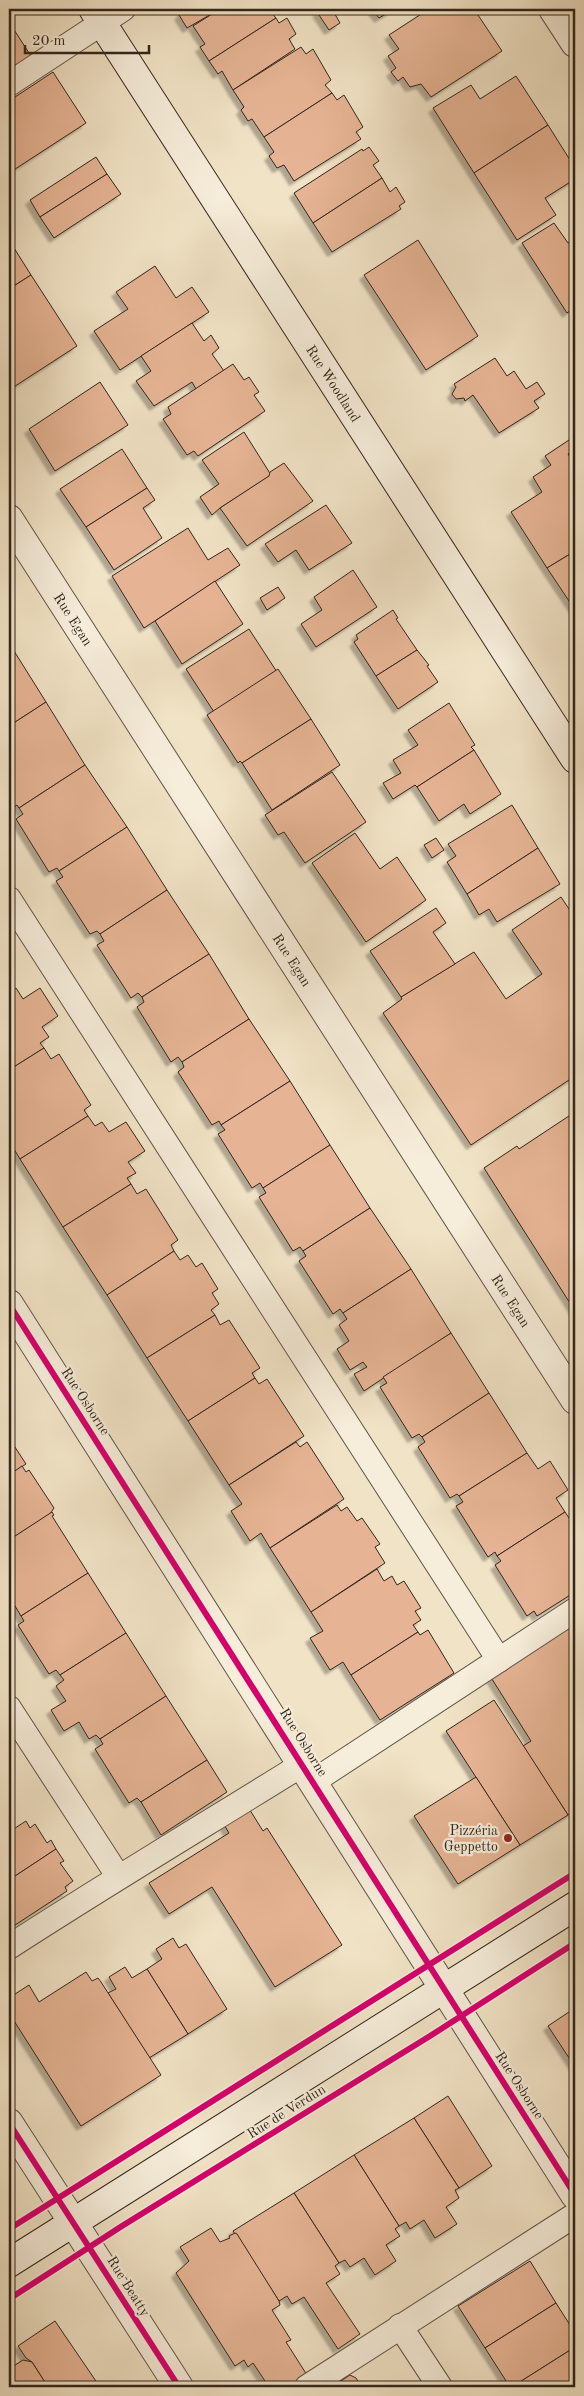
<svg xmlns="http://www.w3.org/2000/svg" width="584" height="2396" font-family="'Old Standard TT',serif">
<defs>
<filter id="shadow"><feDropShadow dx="-4.5" dy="4.5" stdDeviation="1" flood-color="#0004"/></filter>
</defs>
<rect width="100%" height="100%" fill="#f1e3c6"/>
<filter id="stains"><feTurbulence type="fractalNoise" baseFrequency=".004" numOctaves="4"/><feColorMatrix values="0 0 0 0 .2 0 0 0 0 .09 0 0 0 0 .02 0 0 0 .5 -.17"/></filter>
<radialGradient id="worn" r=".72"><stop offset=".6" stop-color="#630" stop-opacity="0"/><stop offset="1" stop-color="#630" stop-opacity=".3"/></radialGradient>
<g fill="#e6b494" stroke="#33251b" filter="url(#shadow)">
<polygon points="181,9 220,9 187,28 179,15 183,12"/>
<polygon points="220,9 274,9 270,11 276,18 209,61 200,47 205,44 193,26"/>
<polygon points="323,9 332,9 340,23 329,30 317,12"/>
<polygon points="372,9 394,9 379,18"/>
<polygon points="429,9 474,9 502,51 431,97 421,84 410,87 403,77 398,81 391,72 396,68 388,56 399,49 389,35"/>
<polygon points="276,18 279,23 287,18 296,34 289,39 295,49 233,90 222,71 218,74 209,61"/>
<polygon points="9,22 31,56 9,70"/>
<polygon points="301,47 306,54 313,49 331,80 325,85 332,93 264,137 252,119 248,121 241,110 244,107 233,90"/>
<polygon points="53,72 86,123 9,173 9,101"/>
<polygon points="516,76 548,125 474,173 433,108 471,85 480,99"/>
<polygon points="332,93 337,100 344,95 363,127 356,132 361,139 294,181 284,165 277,168 269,156 274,152 264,137"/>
<polygon points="548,125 575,168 575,179 545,198 556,215 517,240 474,173"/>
<polygon points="369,147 379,161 373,165 382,178 313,223 294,193 362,149 363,151"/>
<polygon points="96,157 107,174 40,217 30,200"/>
<polygon points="107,174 121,194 54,238 40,217"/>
<polygon points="382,178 390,192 396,187 405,202 399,206 401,209 332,252 313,223"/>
<polygon points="554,223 568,243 575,239 575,307 567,313 522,243"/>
<polygon points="9,240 31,275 9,289"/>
<polygon points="418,240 478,336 426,370 364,275"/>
<polygon points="155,266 176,298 192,287 209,312 120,370 94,331 128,309 116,292"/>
<polygon points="31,275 77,346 9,390 9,289"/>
<polygon points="192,323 204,341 211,335 219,348 212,354 224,371 196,389 192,382 154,406 136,381 151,371 141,356"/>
<polygon points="495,358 507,376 514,371 526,389 537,382 545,394 534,401 539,408 499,433 473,395 465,401 464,398 456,399 452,394 456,387 454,384"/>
<polygon points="233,364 244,380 249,377 259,392 254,395 265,411 198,456 194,451 187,455 163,419 171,414 168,407"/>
<polygon points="100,382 128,425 55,471 29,429"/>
<polygon points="244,432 271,475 220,508 212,515 200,497 219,484 202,460"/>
<polygon points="575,436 575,449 568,454 575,465 575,473 573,475 575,478 575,551 547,568 511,512 542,492 533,477 551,465 545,456"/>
<polygon points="122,449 147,488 86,527 60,489"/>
<polygon points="284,463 313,501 247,546 220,508 269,476 270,472"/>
<polygon points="147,488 155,500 143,508 162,538 114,570 86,527"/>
<polygon points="326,505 352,543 309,570 296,550 278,562 265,544"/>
<polygon points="188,528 208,560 228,548 240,565 144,628 112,576"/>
<polygon points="575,551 575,610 547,568"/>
<polygon points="353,570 377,607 316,647 301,624 322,610 314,597"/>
<polygon points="215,581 243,624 182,664 155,621"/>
<polygon points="278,587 285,598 267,610 260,598"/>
<polygon points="393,610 398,618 396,619 417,650 376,676 354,642 358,639 356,635"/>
<polygon points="249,629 277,672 214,712 186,669"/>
<polygon points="9,643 46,702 9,726"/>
<polygon points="417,650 429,665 427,666 438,682 398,709 376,676"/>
<polygon points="278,669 311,719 242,763 240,761 238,763 207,715"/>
<polygon points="46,702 85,765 19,808 17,805 10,810 9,726"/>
<polygon points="449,703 475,745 471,747 474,750 417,787 415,785 393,799 383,783 401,773 393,760 418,745 408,730"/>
<polygon points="311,719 340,765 272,810 242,763"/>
<polygon points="474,750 501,794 470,814 464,804 439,821 417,787"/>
<polygon points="85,765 127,827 59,871 57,868 49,872 16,819 23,814 19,808"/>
<polygon points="332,772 366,822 305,863 284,832 278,835 265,815"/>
<polygon points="512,805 538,848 467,894 447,862 456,856 448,844"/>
<polygon points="127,827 167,890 100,934 97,931 90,934 56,881 63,877 59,871"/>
<polygon points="355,833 380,869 397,857 426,900 366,942 312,863"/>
<polygon points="436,838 444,850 432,858 424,845"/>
<polygon points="538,848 560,884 497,922 489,909 479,915 467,894"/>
<polygon points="167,890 209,954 142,997 138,993 131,998 97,945 104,941 100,934"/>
<polygon points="561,897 575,918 575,1076 471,1145 383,1013 402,999 401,997 474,952 506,999 542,974 512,930"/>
<polygon points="436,908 446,923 433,932 455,964 401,997 370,951"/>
<polygon points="209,954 249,1019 182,1062 178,1057 171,1062 137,1007 144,1002 142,997"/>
<polygon points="16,988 23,999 40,988 58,1016 42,1027 49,1037 40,1043 44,1048 9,1070 9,993"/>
<polygon points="249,1019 290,1081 221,1125 219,1121 212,1125 178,1072 184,1067 182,1062"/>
<polygon points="44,1048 51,1059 59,1054 91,1105 84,1110 88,1116 20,1159 9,1141 9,1070"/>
<polygon points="290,1081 330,1145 263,1188 260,1183 252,1188 218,1134 225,1130 221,1125"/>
<polygon points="575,1112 575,1311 484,1168 517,1146 519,1149"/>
<polygon points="88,1116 95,1126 102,1122 109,1132 126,1122 145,1151 128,1162 136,1173 127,1178 131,1184 63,1227 20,1159"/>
<polygon points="330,1145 370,1208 303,1251 300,1247 293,1251 259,1197 266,1193 263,1188"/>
<polygon points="131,1184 137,1194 146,1189 178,1240 171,1245 174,1251 107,1295 63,1227"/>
<polygon points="370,1208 411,1269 343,1313 340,1309 333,1314 299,1261 306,1256 303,1251"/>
<polygon points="174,1251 180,1260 188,1255 196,1267 202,1263 218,1289 212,1293 219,1304 211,1310 215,1315 147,1358 107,1295"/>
<polygon points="411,1269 451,1333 364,1391 354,1374 367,1367 363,1362 350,1370 337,1349 349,1341 339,1325 347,1319 343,1313"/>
<polygon points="215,1315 220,1325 229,1320 260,1368 252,1373 255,1378 188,1421 147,1358"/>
<polygon points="451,1333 489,1393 422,1437 419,1434 412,1438 380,1387 387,1383 383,1377"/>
<polygon points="255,1378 259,1384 267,1379 304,1436 229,1485 188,1421"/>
<polygon points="489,1393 527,1453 459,1496 457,1494 450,1498 418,1447 425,1442 422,1437"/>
<polygon points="9,1438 26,1464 9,1475"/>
<polygon points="296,1442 300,1447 307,1442 344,1499 270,1548 261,1533 250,1541 231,1511 242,1504 229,1485"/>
<polygon points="527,1453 538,1469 550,1461 568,1490 556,1498 565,1512 497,1556 495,1552 488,1557 456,1506 463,1502 459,1496"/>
<polygon points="22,1466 26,1472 29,1470 54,1508 50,1514 9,1540 9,1475"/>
<polygon points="337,1505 341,1511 347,1507 357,1521 362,1518 380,1544 375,1547 385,1563 311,1612 270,1548"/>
<polygon points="52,1512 54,1515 52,1516 88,1573 21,1616 9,1596 9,1540"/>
<polygon points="565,1512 575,1527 575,1592 537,1616 534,1611 527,1616 495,1565 501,1561 497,1556"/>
<polygon points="377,1569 384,1581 392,1576 397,1585 404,1581 421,1608 415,1611 421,1620 413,1625 418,1632 351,1675 343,1662 330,1670 310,1638 323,1631 311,1612"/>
<polygon points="88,1573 126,1633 60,1675 56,1670 49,1674 18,1625 24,1621 21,1616"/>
<polygon points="575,1623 575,1810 568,1815 523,1746 531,1741 490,1676"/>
<polygon points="428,1630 454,1673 380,1720 351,1675 418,1632 420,1635"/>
<polygon points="126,1633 166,1696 100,1739 96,1735 89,1739 79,1722 64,1731 51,1710 66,1701 56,1686 64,1680 60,1675"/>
<polygon points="166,1696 207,1760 141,1802 137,1798 129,1803 95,1749 103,1744 100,1739"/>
<polygon points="494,1700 568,1815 520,1845 446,1731"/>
<polygon points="207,1760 227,1792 161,1835 141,1802"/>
<polygon points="476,1777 520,1845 458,1884 414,1816"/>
<polygon points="248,1807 263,1831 267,1828 342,1945 275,1987 212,1887 169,1914 149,1883 229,1833 223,1823"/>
<polygon points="26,1821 30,1828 35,1824 47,1843 51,1840 56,1849 9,1880 9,1832"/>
<polygon points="56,1849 64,1861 60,1863 73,1881 65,1887 67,1891 9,1929 9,1880"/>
<polygon points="173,1938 179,1948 186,1944 227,2009 188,2034 147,1969 162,1959 156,1949"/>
<polygon points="125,1967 132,1978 147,1969 188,2034 149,2058 108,1993 116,1989 109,1977"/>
<polygon points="86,1972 92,1981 98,1978 101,1982 161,2075 81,2126 9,2013 9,1998 29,1985 39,2002"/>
<polygon points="575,2008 575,2067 548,2026"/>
<polygon points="448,2096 492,2166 459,2188 414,2118"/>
<polygon points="414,2118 459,2188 455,2190 459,2198 446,2207 457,2224 435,2238 424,2220 410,2229 406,2222 399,2226 354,2155"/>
<polygon points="354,2155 399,2226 395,2229 400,2236 386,2245 396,2261 375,2275 364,2258 350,2267 345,2260 339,2263 294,2193"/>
<polygon points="294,2193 339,2263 335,2266 340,2274 326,2283 360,2334 338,2349 304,2297 292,2304 287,2296 279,2301 233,2231"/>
<polygon points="211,2228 220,2242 230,2238 229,2236 235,2233 237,2234 279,2301 280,2305 272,2310 291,2340 286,2342 307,2375 288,2387 269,2387 253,2363 248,2367 244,2360 235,2366 176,2273 189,2261 180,2247"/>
<polygon points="530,2261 556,2303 485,2348 458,2306"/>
<polygon points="556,2303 575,2333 575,2347 515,2385 512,2381 508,2384 485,2348"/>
<polygon points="55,2321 100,2387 48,2387 32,2362 26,2358 18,2346"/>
<polygon points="575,2347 575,2387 516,2387 515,2385"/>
<polygon points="23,2360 32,2362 48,2387 9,2387 9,2373 12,2367"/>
<polygon points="350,2375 356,2378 362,2387 332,2387"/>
</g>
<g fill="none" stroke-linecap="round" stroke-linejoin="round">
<defs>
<g id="lane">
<polyline points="9,84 123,9"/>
<polyline points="9,899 499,1660"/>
<polyline points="9,1708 118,1876"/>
<polyline points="314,1781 575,1610"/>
<path d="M 9,1947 C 106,1884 205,1825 303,1764"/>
<polyline points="400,2326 440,2387"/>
<polyline points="307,2387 575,2215"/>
</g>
<g id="street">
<polyline points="553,9 575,43"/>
<path id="s1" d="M 9,519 L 575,1400"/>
<polyline points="9,1304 575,2195"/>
<polyline points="9,2123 179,2387"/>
</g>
<g id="secondary">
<path id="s2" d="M 93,9 L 575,759"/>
<polyline points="9,2263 575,1906"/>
</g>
</defs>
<use href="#lane" stroke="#625446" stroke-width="26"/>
<use href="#street" stroke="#625446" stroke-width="30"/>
<use href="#secondary" stroke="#33251b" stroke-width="30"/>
<use href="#lane" stroke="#f6edda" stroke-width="24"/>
<use href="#street" stroke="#f6edda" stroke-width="28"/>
<use href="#secondary" stroke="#f6edda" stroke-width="28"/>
<defs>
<g id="cycleway">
<polyline points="9,1304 575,2195"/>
<polyline points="9,2123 179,2387"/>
<polyline points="9,2229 575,1873"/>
<polyline points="9,2299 122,2226 430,2036 575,1943"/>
</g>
</defs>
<use href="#cycleway" stroke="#f6edda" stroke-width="9"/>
<use href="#cycleway" stroke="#d6006c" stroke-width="6"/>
</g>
<circle fill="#8f2418" stroke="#f6edda" stroke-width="2" cx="508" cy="1838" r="5"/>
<g text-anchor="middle" stroke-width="4.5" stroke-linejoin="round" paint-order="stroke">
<g font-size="14" fill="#33251b" stroke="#f6edda">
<text dy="5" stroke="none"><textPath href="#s2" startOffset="445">Rue Woodland</textPath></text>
<text dy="5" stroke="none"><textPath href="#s1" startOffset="119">Rue Egan</textPath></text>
<text dy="5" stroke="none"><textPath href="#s1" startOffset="524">Rue Egan</textPath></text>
<text dy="5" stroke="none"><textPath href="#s1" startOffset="929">Rue Egan</textPath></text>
<text transform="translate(86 1401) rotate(57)" y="5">Rue Osborne</text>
<text transform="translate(304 1742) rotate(58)" y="5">Rue Osborne</text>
<text transform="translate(520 2085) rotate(57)" y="5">Rue Osborne</text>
<text transform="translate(286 2111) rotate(-32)" y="5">Rue de Verdun</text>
<text transform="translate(129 2286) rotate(58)" y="5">Rue Beatty</text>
</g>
<g font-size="14" fill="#33251b" stroke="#f6edda" text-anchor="end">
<text x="498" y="1835">Pizzéria<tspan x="498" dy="16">Geppetto</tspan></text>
</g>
</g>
<rect width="584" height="2396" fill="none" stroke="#f1e3c6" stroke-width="30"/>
<rect x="10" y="10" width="564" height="2376" fill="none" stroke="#33251b" stroke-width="2.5"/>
<rect x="15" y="15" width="554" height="2366" fill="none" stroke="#33251b"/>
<path d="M25 45v8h124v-8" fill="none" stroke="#33251b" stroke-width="2.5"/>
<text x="32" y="45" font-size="15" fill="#33251b" stroke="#f6edda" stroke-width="4" paint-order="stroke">20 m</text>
<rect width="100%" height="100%" filter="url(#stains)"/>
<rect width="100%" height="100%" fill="url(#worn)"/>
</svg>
